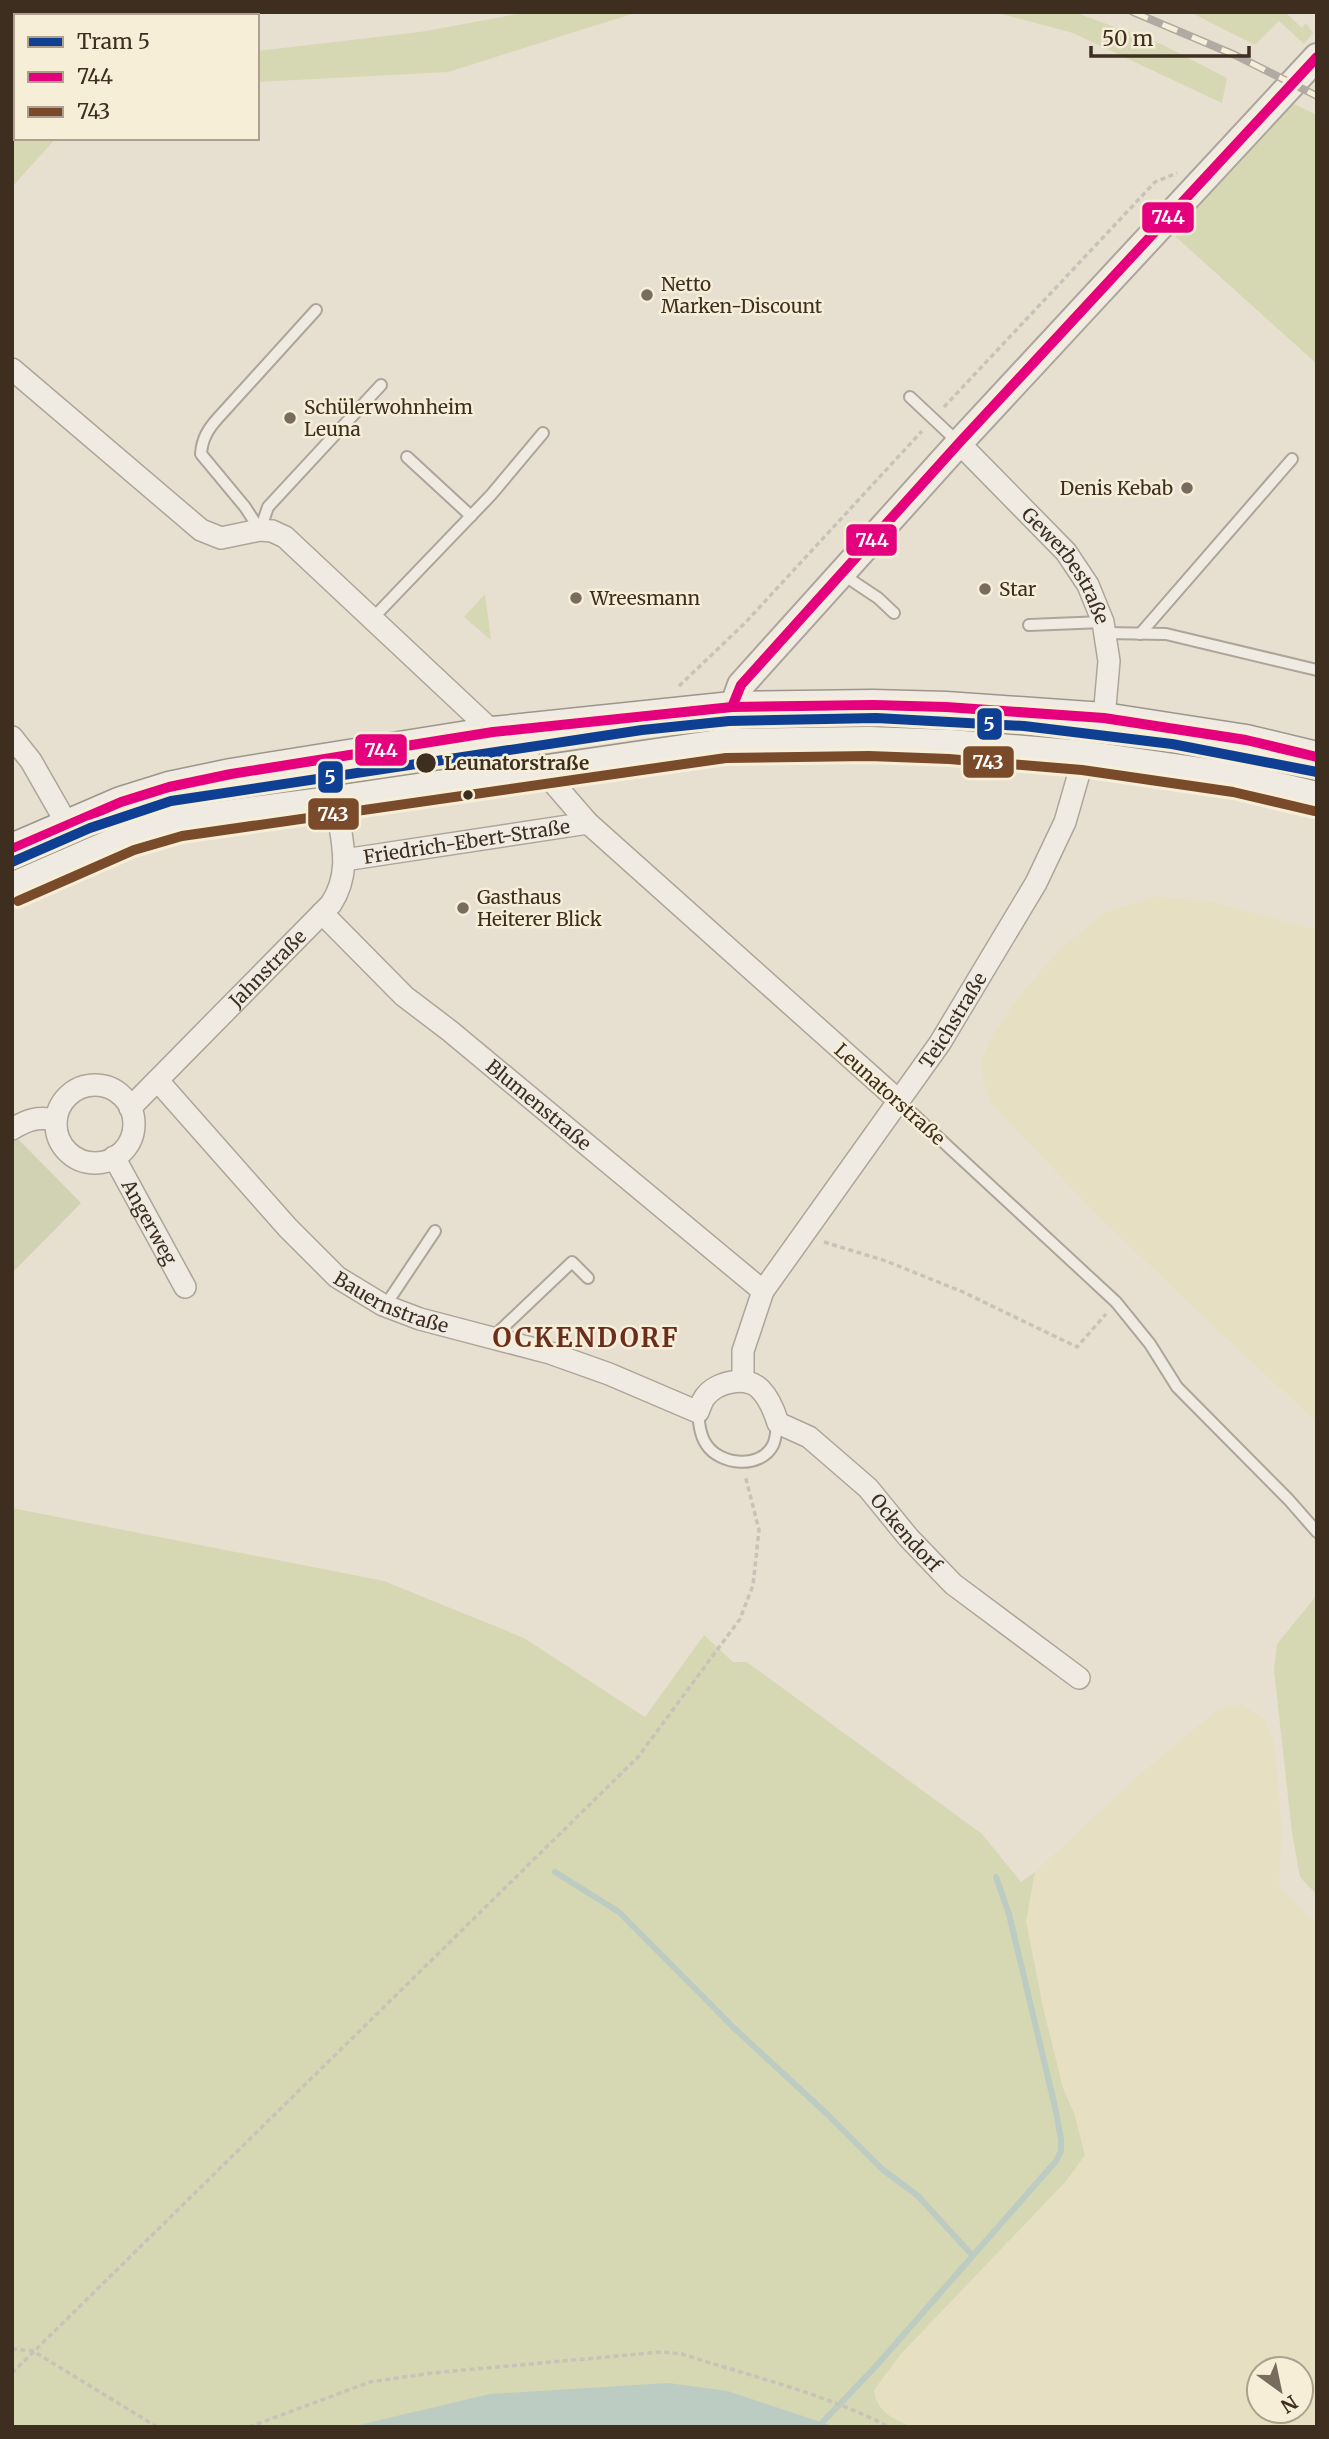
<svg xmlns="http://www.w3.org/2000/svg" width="1329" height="2439" font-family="Merriweather,serif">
<rect width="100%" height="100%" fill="#e7e0d1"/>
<g fill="#e6dfc2" fill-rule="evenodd">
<polygon points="1156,896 1213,902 1317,930 1317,1422 1217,1330 1096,1214 991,1103 984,1083 981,1062 991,1038 1022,992 1062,947 1106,912"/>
<path d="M 1242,1704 L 1264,1719 L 1274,1741 L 1282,1831 L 1279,1885 L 1317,1925 L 1317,2427 L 911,2427 L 887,2414 L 876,2404 L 873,2390 L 900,2355 L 1067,2180 L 1085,2155 L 1074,2113 L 1063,2088 L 1043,2007 L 1026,1921 L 1035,1872 L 1132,1781 L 1217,1710 ZM 1259,2369 L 1301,2369 L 1301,2411 L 1259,2411 Z"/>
</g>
<g fill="#d6d7b3">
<polygon points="529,12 638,12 448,72 257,82 257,51 420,32"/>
<polygon points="994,12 1074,12 1161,44 1227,78 1222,103 1073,33"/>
<polygon points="1190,12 1285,12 1302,28 1306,23 1313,33 1304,44 1279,21 1255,45"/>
<polygon points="16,87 16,138 56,138 12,187 12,88"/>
<polygon points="1294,104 1317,115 1317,364 1176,237 1179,224 1286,109"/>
<polygon points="485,594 491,640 464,617"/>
<path d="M 12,1508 L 384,1581 L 524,1638 L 645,1717 L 704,1635 L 733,1662 L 747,1662 L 982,1834 L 1021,1882 L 1035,1872 L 1026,1921 L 1043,2007 L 1063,2088 L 1074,2113 L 1085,2155 L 1067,2180 L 900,2355 L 874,2390 C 877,2413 892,2417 911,2427 L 836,2427 L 728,2391 L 430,2409 L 350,2427 L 12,2427 Z"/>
<polygon points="1317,1595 1317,1895 1300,1877 1292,1833 1274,1670 1277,1644"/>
</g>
<polygon fill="#d1d1b3" points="17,1138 81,1203 12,1273 12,1142"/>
<polygon fill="#bcccc2" points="668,2383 728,2391 836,2427 350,2427 490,2394"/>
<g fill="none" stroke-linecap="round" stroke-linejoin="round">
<g stroke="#bcccc2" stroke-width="6">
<polyline points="555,1872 619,1912 734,2028 827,2114 882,2169 918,2196 972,2255"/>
<polyline points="818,2427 876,2366 1056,2161 1061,2151 1061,2139 1055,2107 1009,1914 996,1877"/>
</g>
<defs>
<g id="service">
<polyline points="910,397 959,443"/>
<polyline points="407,457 471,516"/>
<path d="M 260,530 L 245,507 L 201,454 C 202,439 208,429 218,418 L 316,310"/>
<polyline points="260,530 268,507 381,385"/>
<polyline points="842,574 878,598 894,613"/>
<polyline points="372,619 491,495 543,433"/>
<polyline points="1029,625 1103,622"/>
<polyline points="1105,633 1166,634 1317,670"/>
<polyline points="1140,634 1292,459"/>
<polyline points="899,1101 1116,1302 1150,1344 1177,1387 1289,1500 1317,1532"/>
<polyline points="385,1306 435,1231"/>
<polyline points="492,1338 572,1262 588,1278"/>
<path d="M 698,1412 C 699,1423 700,1435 706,1444 C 720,1466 761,1469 773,1445 C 776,1439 776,1430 778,1423"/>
</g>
<g id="minor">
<polyline points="12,369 201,530 221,538 260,530 272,531 285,537 493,732 543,771 588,823 899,1101"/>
<path id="s1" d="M 959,443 L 1066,552 L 1088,585 L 1103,622 L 1109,661 L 1104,718"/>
<polyline points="12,737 31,761 67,824"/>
<path id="s2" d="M 344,860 L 588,823"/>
<path id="s3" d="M 322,913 L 404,996 L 450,1031 L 763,1291"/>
<path id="s4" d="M 158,1081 L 288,1228 L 337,1277 L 383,1305 L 420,1319 L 550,1353 L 609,1374 L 698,1412 C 700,1407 702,1401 705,1397 C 716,1382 746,1375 760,1389 C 769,1398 774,1410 778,1423 L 809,1437 L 868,1488 L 908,1537 L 953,1584 L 1079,1678"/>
<circle cx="95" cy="1124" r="39"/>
<path id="s5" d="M 130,1108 L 331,904 C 353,870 341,839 336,801"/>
<path d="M 12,1129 C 27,1120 38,1116 55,1120"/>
<path id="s6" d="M 114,1157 L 185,1287"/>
<path id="s7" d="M 743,1381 L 743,1351 L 763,1291 L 940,1043 L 1036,883 L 1065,822 L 1084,756"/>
</g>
<polyline id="tertiary" points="725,744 728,721 741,685 959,443 1317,57"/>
<g id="secondary">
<polyline points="12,849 121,802 169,787 231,774 493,732 732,707 873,705 946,707 1104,718 1246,740 1317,757"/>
<polyline points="12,888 129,837 179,822 336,801 725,744 869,742 950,745 1084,756 1236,778 1317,797"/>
</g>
</defs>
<use href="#service" stroke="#ada599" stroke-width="14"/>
<use href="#minor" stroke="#ada599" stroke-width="24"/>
<use href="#tertiary" stroke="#ada599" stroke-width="30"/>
<use href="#secondary" stroke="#9c958a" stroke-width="33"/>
<g stroke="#c8c2b9" stroke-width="3.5" stroke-dasharray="5 3.5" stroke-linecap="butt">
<polyline points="944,407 1155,182 1177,173"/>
<polyline points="679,686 745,623 922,431"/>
<polyline points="824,1242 886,1261 963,1292 1077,1347 1106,1314"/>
<polyline points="12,2349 33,2351 157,2427"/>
<polyline points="12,2373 638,1757 740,1619 753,1585 759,1530 745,1475"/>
<path d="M 249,2427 L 370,2382 L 432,2373 L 661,2352 L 682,2354 C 750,2376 826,2394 889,2427"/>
</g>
<use href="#service" stroke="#efebe3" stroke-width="10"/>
<use href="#minor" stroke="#efebe3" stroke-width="21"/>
<use href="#tertiary" stroke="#efebe3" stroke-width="26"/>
<use href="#secondary" stroke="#efebe3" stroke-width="30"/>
<defs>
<g id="rail">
<polyline points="1133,12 1235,55 1317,96"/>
<polyline points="12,14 17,12"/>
</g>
</defs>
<use href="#rail" stroke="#afaaa2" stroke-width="8"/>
<use href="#rail" stroke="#f7eed8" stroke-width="5" stroke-dasharray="16" stroke-linecap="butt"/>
<defs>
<g id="bus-1">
<polyline points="732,707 741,685 959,443 1317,57"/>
<polyline points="12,849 121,802 169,787 231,774 493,732 732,707 873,705 946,707 1104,718 1246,740 1317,757"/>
</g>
<polyline id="bus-2" points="18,901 134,850 182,836 726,758 869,756 949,759 1082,770 1233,792 1314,811"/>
</defs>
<use href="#bus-1" stroke="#f7eed8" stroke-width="16"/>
<use href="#bus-2" stroke="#f7eed8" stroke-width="16"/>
<use href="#bus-1" stroke="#e5007d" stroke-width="10"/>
<use href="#bus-2" stroke="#7a4b2a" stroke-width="10"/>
<defs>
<polyline id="tram-1" points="12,862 90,828 171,801 642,730 729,721 876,718 1024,726 1172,744 1317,772"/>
</defs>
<use href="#tram-1" stroke="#f7eed8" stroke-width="16"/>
<use href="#tram-1" stroke="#0f3f93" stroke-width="10"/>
</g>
<g fill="#786c5e" stroke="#f7eed8" stroke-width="2.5">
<circle cx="647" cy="295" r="7"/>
<circle cx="290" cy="418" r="7"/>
<circle cx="1187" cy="488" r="7"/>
<circle cx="985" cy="589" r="7"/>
<circle cx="576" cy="598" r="7"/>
<circle cx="463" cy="908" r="7"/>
</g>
<g fill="#3d2e20" stroke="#f7eed8" stroke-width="2.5">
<circle cx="426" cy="763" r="11"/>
<circle cx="468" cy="795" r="6"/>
</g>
<g text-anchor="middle" stroke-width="5" stroke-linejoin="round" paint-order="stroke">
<g font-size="19" fill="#3d2e20" stroke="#f7eed8" text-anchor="start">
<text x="661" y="291">Netto<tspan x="661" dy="22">Marken-Discount</tspan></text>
<text x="304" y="414">Schülerwohnheim<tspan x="304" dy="22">Leuna</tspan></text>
<text x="1173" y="495" text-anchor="end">Denis Kebab</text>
<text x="999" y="596">Star</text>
<text x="590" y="605">Wreesmann</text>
<text x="477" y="904">Gasthaus<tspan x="477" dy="22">Heiterer Blick</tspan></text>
</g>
<g font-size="19" fill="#3d2e20" stroke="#f7eed8">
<text dy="7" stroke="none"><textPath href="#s1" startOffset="164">Gewerbestraße</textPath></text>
<text dy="7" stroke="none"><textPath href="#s2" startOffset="124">Friedrich-Ebert-Straße</textPath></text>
<text dy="7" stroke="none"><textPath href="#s5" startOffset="196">Jahnstraße</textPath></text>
<text dy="7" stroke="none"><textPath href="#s7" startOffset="424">Teichstraße</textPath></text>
<text transform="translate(890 1094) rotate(42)" y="7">Leunatorstraße</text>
<text dy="7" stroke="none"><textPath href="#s3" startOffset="290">Blumenstraße</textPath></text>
<text dy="7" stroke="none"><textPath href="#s6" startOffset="74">Angerweg</textPath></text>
<text dy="7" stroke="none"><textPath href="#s4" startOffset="326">Bauernstraße</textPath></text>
<text dy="7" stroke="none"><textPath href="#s4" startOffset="940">Ockendorf</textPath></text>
</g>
<g font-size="19" font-weight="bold" fill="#3d2e20" stroke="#f7eed8" text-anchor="start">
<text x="444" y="770">Leunatorstraße</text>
</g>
<g font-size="26" font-weight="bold" letter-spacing="2" fill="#6b2e1e" stroke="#f7eed8">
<text x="586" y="1347">OCKENDORF</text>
</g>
</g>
<g stroke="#f7eed8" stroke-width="2.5">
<rect x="1141" y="201" width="54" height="33" rx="7" fill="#e5007d"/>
<rect x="845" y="523" width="53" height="34" rx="7" fill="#e5007d"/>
<rect x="976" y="707" width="27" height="34" rx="7" fill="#0f3f93"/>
<rect x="354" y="733" width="54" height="34" rx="7" fill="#e5007d"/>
<rect x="962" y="745" width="53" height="34" rx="7" fill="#7a4b2a"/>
<rect x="317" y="760" width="27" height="34" rx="7" fill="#0f3f93"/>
<rect x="307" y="797" width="53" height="34" rx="7" fill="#7a4b2a"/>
</g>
<g font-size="19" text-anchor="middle" font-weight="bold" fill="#fff">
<text x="1168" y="224">744</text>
<text x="872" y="547">744</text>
<text x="989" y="731">5</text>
<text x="381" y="757">744</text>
<text x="988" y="769">743</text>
<text x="330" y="784">5</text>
<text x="333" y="821">743</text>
</g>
<rect width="1329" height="2439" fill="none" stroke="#3d2e20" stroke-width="28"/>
<rect x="14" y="14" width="245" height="126" fill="#f7eed8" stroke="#ada18e" stroke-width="2"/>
<rect x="28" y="37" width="35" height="10" fill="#0f3f93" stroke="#ada18e" stroke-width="2"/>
<text x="77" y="49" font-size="21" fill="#3d2e20">Tram 5</text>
<rect x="28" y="72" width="35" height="10" fill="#e5007d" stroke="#ada18e" stroke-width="2"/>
<text x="77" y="84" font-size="21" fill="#3d2e20">744</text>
<rect x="28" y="107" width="35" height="10" fill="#7a4b2a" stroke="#ada18e" stroke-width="2"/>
<text x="77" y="119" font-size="21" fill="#3d2e20">743</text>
<g transform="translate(1280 2390) rotate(147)"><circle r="33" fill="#f7eed8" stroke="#ada18e" stroke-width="2"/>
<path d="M0-5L12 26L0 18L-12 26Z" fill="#786c5e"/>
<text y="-10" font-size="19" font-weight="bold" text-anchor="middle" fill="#3d2e20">N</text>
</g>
<path d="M1091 46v10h158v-10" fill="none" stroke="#3d2e20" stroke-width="3.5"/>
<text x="1102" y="46" font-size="21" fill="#3d2e20" stroke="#f7eed8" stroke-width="5" paint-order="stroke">50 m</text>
</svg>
